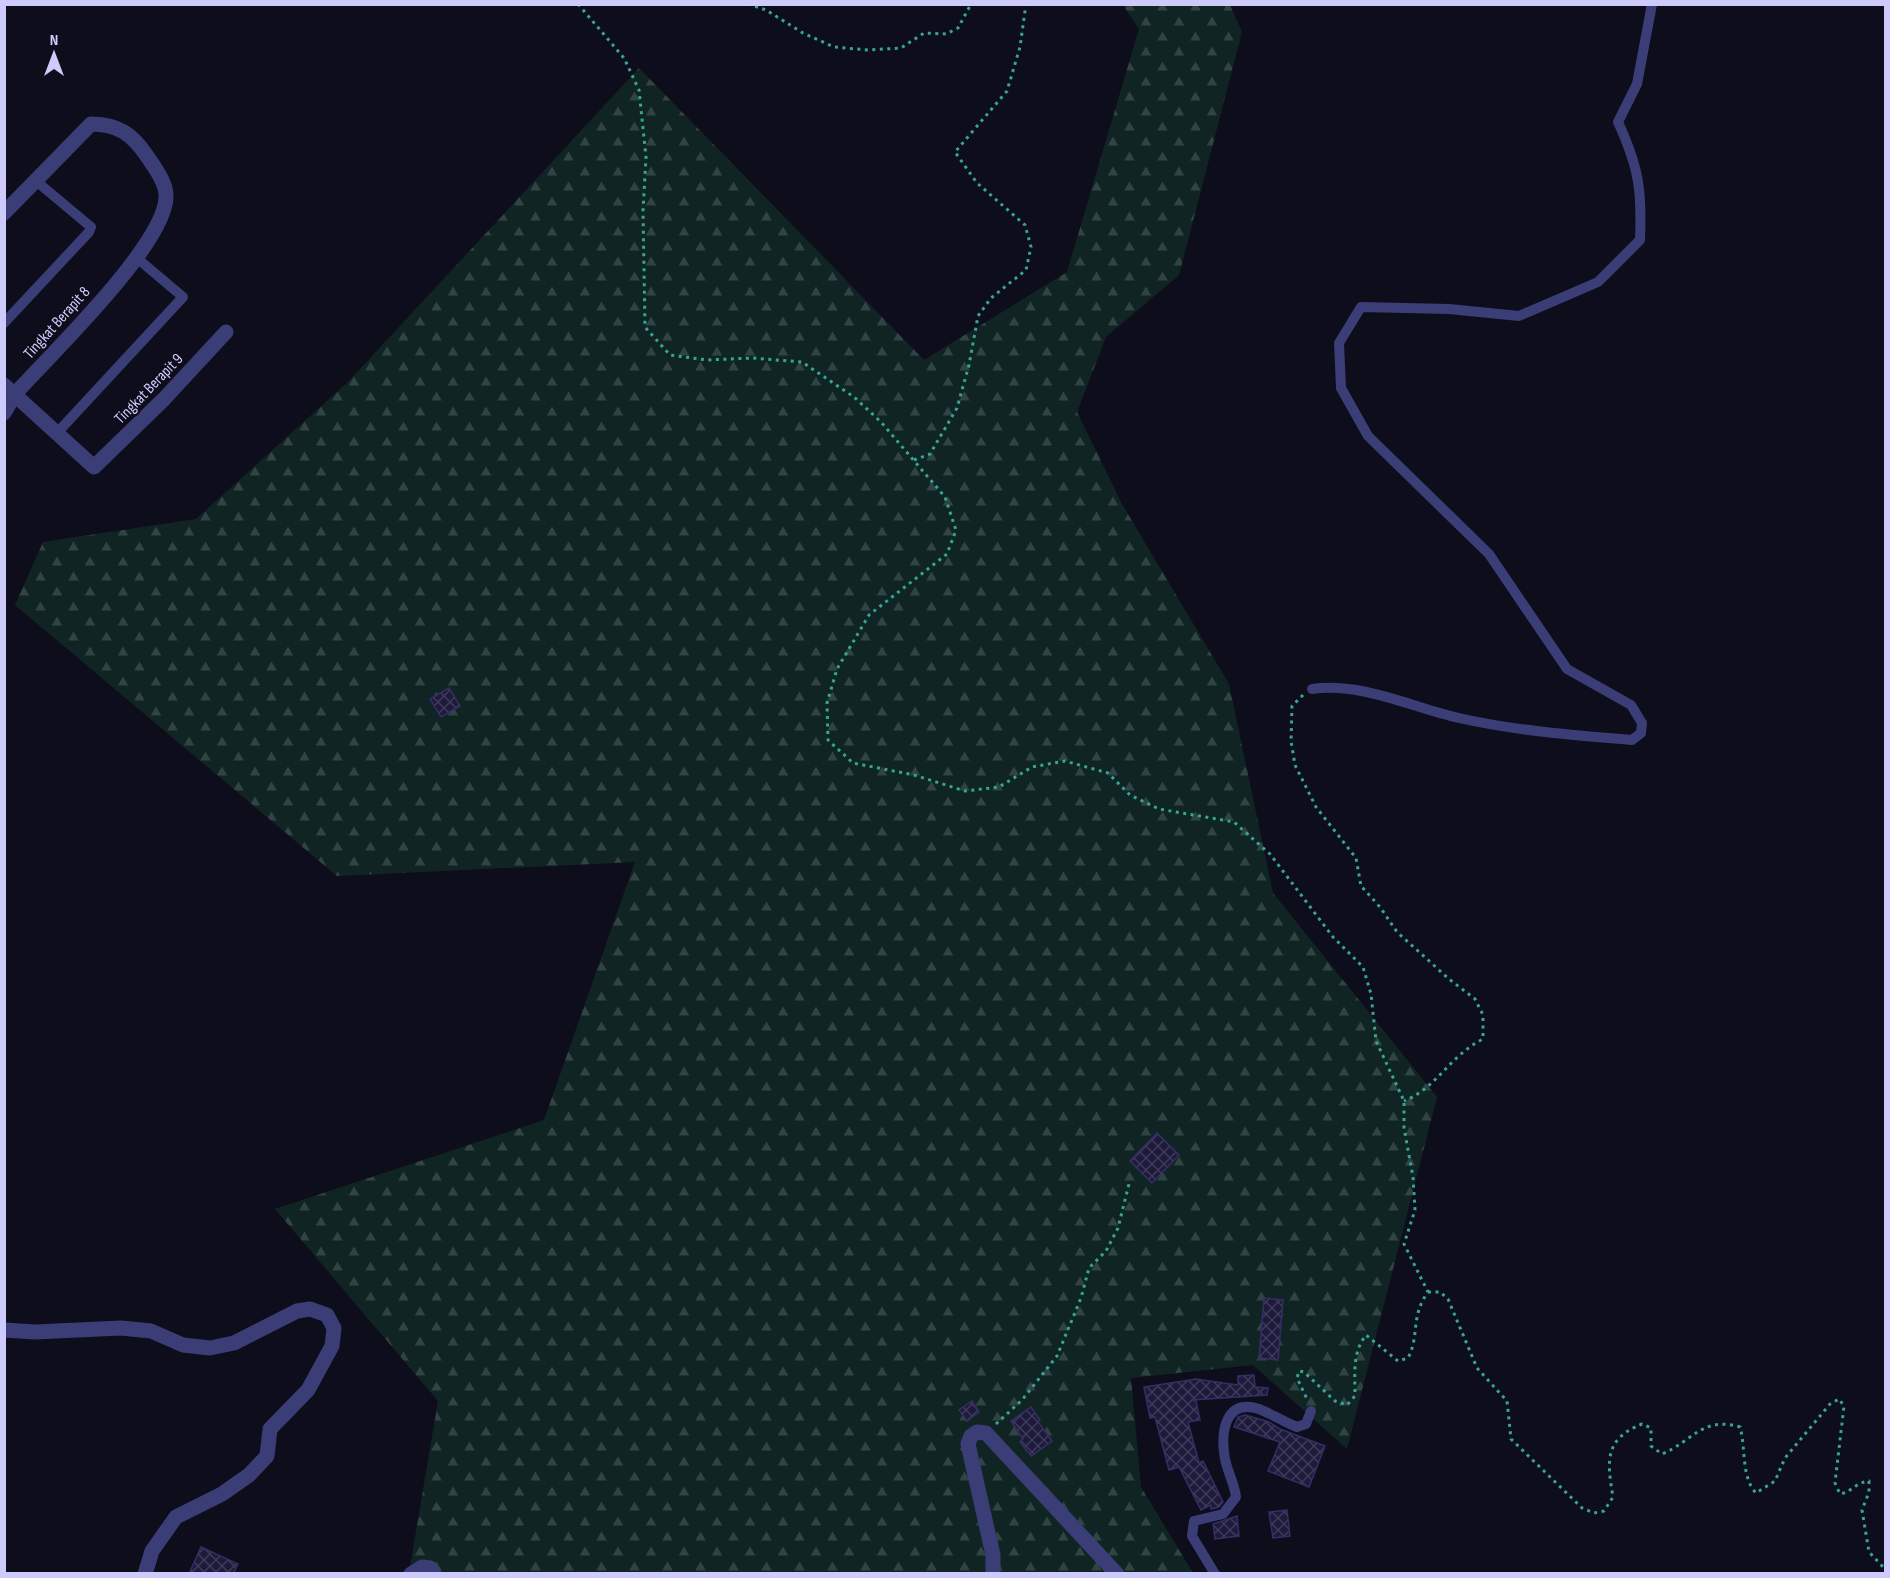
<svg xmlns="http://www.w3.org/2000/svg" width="1890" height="1578" font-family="'Sofia Sans Condensed',sans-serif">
<defs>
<pattern id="forest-firs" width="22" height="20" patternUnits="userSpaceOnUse" patternTransform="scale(1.5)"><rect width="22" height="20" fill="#102523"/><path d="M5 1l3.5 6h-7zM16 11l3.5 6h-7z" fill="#324344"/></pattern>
<pattern id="building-cross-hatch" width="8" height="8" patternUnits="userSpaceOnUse" patternTransform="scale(1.5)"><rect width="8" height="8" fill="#1e1a3b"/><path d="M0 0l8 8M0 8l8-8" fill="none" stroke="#3e3a58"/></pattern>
</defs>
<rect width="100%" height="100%" fill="#0e0d1c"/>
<polygon fill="url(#forest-firs)" points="1123,5 1230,5 1242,32 1179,275 1106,337 1077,412 1122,504 1229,684 1273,893 1437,1097 1347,1449 1253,1365 1131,1378 1141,1487 1193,1573 409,1573 438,1401 275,1209 544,1120 635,862 337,876 15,605 43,542 196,519 349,381 639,68 924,360 1067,272 1139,29"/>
<g fill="url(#building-cross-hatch)" stroke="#352e66" stroke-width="1.5">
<polygon points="449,688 460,706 441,717 430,699"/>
<polygon points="1157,1133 1179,1155 1152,1183 1130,1161"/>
<polygon points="1264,1298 1283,1300 1278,1360 1259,1358"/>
<polygon points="1254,1375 1255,1387 1268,1388 1267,1395 1192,1400 1196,1401 1200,1420 1188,1422 1199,1463 1203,1461 1223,1502 1219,1507 1211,1509 1211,1505 1201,1510 1179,1467 1169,1470 1155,1417 1150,1418 1144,1387 1196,1379 1238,1385 1238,1376"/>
<polygon points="972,1401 979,1412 967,1421 959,1410"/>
<polygon points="1031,1407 1040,1420 1038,1422 1052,1441 1031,1456 1020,1442 1023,1439 1011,1421"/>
<polygon points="1245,1415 1269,1422 1280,1429 1325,1446 1309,1487 1268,1471 1280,1442 1234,1427 1238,1417"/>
<polygon points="1287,1510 1290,1536 1273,1538 1269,1512"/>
<polygon points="1237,1516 1239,1536 1215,1539 1213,1524"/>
<polygon points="201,1547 238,1564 233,1574 189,1574"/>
</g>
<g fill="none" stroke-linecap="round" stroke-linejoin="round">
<g stroke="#35a596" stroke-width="3" stroke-dasharray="3 4.5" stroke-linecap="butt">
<path d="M 578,4 L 624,58 L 639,90 L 646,157 L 643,211 L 645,327 L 670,355 L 707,360 L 752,358 L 802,362 L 854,397 L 881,422 L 945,497 L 956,530 L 947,554 L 869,615 L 837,669 L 827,703 L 828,740 L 853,763 L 914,775 L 965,791 L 999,787 L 1032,767 L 1065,761 L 1108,773 L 1130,795 L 1159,809 L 1234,822 L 1270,854 L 1333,937 L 1363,967 L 1371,994 L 1376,1041 L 1404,1101 L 1404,1128 L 1413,1177 L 1415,1210 L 1404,1244 L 1428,1292 C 1410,1317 1420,1335 1408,1358 L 1398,1361 L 1366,1335 C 1352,1353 1355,1374 1355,1396 L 1347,1405 L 1335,1401 L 1304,1372 L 1299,1371 L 1297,1378 L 1307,1399"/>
<polyline points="748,4 766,10 803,33 834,47 868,50 901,48 924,33 946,34 958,28 971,4"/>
<polyline points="914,460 930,454 957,408 969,365 978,316 991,298 1026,270 1031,247 1025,225 977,183 955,152 1007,91 1020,47 1026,4"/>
<path d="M 1303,695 L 1292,706 L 1291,741 L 1295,765 L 1316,807 L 1356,858 L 1361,886 L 1380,907 L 1397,932 L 1449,979 L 1475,999 L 1483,1015 L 1483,1039 C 1449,1056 1437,1088 1404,1101"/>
<path d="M 1428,1292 L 1440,1292 L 1448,1299 L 1477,1368 L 1507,1401 L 1511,1439 L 1582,1508 L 1594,1513 L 1604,1511 L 1613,1497 C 1607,1461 1604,1439 1642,1424 L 1651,1428 L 1651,1446 L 1662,1454 C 1693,1441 1702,1416 1740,1427 C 1746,1448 1741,1477 1756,1493 L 1775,1481 L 1785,1458 L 1830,1404 L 1839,1399 L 1844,1406 L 1835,1483 L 1840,1494 C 1852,1492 1856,1482 1869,1481 L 1869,1492 L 1862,1510 L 1869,1552 L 1886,1570"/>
<polyline points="996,1424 1022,1400 1057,1356 1081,1298 1089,1268 1106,1251 1118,1228 1130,1180"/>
</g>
<g stroke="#3b3d77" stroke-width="10">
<polyline points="4,323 89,232 91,227 36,181"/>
<polyline points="57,433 183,297 138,259"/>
<path d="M 1312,689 C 1361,682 1411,707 1459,718 C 1516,731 1574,735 1632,740 L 1641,733 L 1642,723 L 1631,705 L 1567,669 L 1489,554 L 1368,436 L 1341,388 L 1339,343 L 1361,307 L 1449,309 L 1519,316 L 1598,282 L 1640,240 C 1642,190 1639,168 1618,122 L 1637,84 L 1652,4"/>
<path d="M 1215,1574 L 1192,1536 L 1194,1521 L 1223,1514 L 1236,1497 C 1234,1481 1225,1468 1224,1452 C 1221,1427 1228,1399 1259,1409 C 1272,1414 1284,1422 1297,1427 L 1306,1424 L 1311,1411"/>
</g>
<g stroke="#3b3d77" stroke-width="15">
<path d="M 4,213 L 91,124 C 118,124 132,134 147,156 C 154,167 167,183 166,197 C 165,245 50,355 15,394 L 4,413"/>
<polyline points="4,385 94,467 164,399 226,332"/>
<polyline points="4,1330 35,1332 121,1328 151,1331 183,1345 210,1348 234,1343 297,1311 310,1309 327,1315 334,1328 332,1346 308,1390 270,1429 267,1456 249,1475 222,1494 176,1517 152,1551 145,1574"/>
<polyline points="411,1574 422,1567 430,1568 434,1574"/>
<polyline points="993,1574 993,1555 968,1444 971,1436 977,1432 986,1433 1117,1574"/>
</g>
</g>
<g text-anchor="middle" stroke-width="5" stroke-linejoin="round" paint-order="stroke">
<g font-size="16" fill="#cdcbfb" stroke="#0e0d1c">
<text transform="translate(56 322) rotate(-48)" y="6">Tingkat Berapit 8</text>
<text transform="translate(148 388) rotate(-46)" y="6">Tingkat Berapit 9</text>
</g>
</g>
<rect width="1890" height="1578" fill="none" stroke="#cdcbfb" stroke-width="12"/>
<g transform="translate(54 54)" stroke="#0e0d1c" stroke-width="4.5" paint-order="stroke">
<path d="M0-4.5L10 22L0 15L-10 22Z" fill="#cdcbfb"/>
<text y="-9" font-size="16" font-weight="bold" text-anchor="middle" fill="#cdcbfb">N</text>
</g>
</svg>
